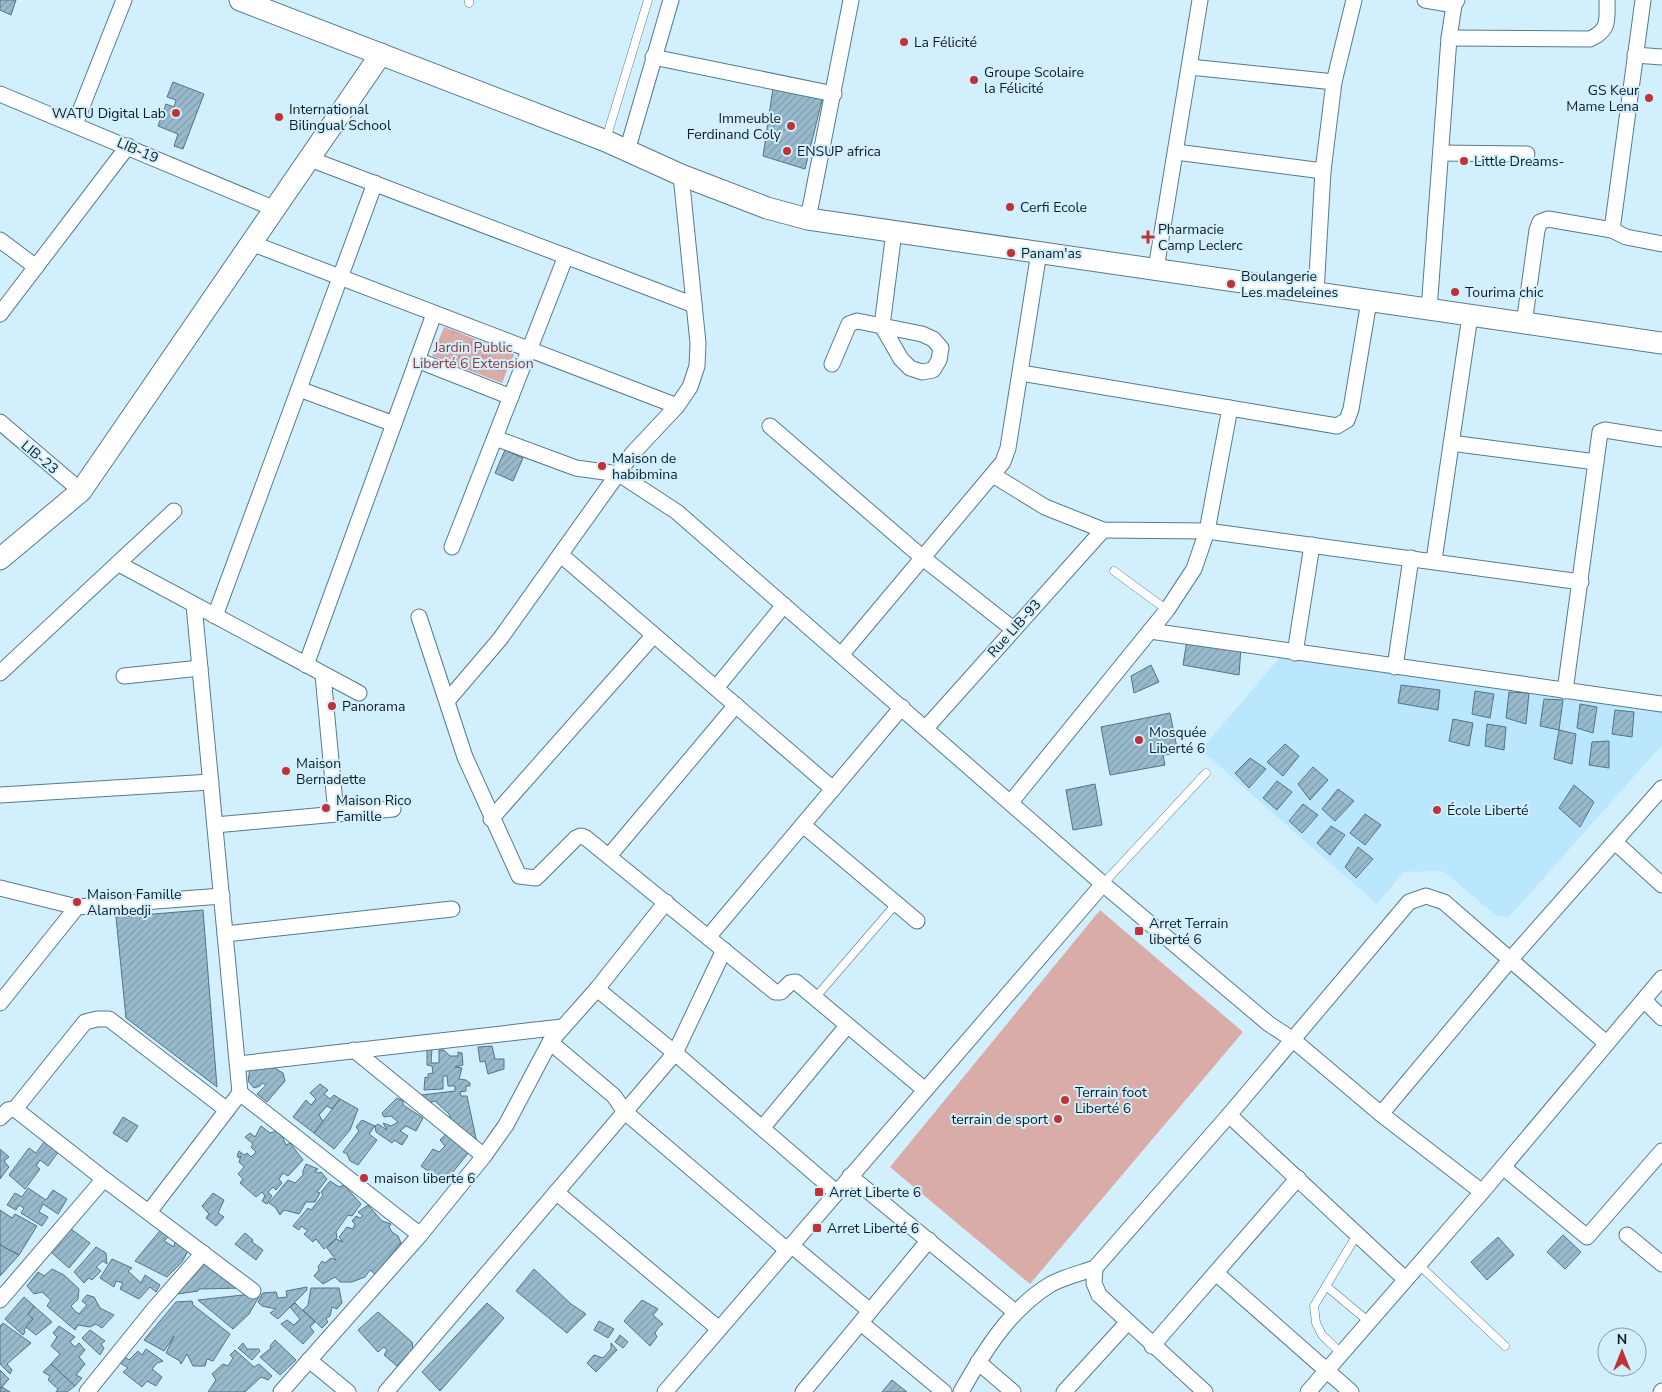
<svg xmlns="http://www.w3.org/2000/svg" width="1662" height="1392" font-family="'Nunito Sans',sans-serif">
<defs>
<pattern id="park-tufts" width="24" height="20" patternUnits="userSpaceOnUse" patternTransform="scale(1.25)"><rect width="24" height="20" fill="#daaca8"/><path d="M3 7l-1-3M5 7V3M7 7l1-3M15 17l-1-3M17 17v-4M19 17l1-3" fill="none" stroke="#ba9390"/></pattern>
<pattern id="building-hatch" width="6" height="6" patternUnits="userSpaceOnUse" patternTransform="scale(1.25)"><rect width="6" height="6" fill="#97bacc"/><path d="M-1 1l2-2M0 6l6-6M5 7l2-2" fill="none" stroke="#819faf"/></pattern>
</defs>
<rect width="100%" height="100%" fill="#d2effe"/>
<polygon fill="#bae7fe" points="1281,656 1662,710 1662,745 1509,917 1497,916 1443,871 1404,872 1377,904 1201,750"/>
<polygon fill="url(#park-tufts)" points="444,327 514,354 502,383 432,356"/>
<polygon fill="#daaca8" points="1100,910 1243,1032 1030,1284 890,1167"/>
<g fill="url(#building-hatch)" stroke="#537485">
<polygon points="0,0 16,0 11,15 0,10"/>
<polygon points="173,82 204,94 183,149 174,146 178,134 158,126 166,104 174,107 176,100 167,97"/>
<polygon points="773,88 823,96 805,169 763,156"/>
<polygon points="505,450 523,458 513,481 495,473"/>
<polygon points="1187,640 1241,648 1239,675 1183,665"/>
<polygon points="1151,665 1159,682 1134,693 1131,676"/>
<polygon points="1401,685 1440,690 1438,710 1398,703"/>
<polygon points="1475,691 1494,694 1490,718 1472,714"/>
<polygon points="1509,692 1529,693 1526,724 1506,718"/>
<polygon points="1544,699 1563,700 1559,730 1540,726"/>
<polygon points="1580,704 1597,707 1593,733 1577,728"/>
<polygon points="1615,710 1634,712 1632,737 1612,734"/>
<polygon points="1170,713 1178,753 1163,755 1165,765 1110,775 1101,727"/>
<polygon points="1453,719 1473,723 1469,746 1449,741"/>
<polygon points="1487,724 1506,727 1504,750 1485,746"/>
<polygon points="1559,730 1576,734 1572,764 1554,759"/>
<polygon points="1609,741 1609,768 1589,765 1592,742"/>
<polygon points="1285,744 1299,756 1283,776 1267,762"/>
<polygon points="1250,758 1266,769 1249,788 1235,773"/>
<polygon points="1313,767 1328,780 1310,800 1298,784"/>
<polygon points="1277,781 1292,792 1277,810 1263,798"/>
<polygon points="1095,784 1102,825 1073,830 1066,790"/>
<polygon points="1574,785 1594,802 1580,827 1559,808"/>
<polygon points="1338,789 1354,801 1335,821 1322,809"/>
<polygon points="1303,804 1318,815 1302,833 1289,821"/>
<polygon points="1365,814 1381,825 1365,845 1350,833"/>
<polygon points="1331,826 1345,835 1330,855 1317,843"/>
<polygon points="1358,847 1373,859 1356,878 1345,867"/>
<polygon points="203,910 217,1087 126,1018 116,917"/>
<polygon points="492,1046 495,1059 504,1059 504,1069 488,1074 485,1061 480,1062 478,1047"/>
<polygon points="427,1049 432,1049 431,1063 439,1063 439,1050 444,1050 450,1056 458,1056 458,1052 462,1053 463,1065 455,1067 462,1068 459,1079 466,1080 470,1083 470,1086 466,1086 466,1091 460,1092 461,1096 467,1096 477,1143 452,1122 449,1114 435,1101 425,1103 421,1095 455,1091 455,1086 448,1086 447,1076 443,1076 443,1089 424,1090 425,1077 428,1078 428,1074 433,1073 432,1066 427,1065"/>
<polygon points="271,1066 283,1073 285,1081 267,1102 257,1094 266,1085 262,1083 260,1086 254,1088 248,1081 250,1069"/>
<polygon points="320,1084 328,1090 324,1094 330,1099 334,1095 340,1099 332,1109 327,1106 319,1115 323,1121 314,1133 293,1117 306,1100 311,1105 316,1099 310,1093"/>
<polygon points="397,1098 403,1101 403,1105 423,1118 416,1131 406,1126 400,1131 408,1136 402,1145 394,1140 392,1143 376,1132 375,1126 378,1124 387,1130 383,1123 391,1126 398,1122 391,1116 384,1117 382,1113"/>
<polygon points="340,1099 358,1109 350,1130 334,1149 314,1133"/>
<polygon points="123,1117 138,1126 127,1142 113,1133"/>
<polygon points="362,1120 375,1126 369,1134 377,1140 358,1165 350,1161 347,1154 343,1152 359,1131 356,1127"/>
<polygon points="261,1126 270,1133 276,1131 283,1138 286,1145 290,1143 303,1160 288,1176 283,1173 279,1179 282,1183 276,1190 273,1187 268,1192 272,1196 267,1204 262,1201 265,1196 262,1192 256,1197 240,1183 243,1179 238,1174 244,1167 239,1162 241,1156 239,1158 237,1156 239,1151 244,1155 247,1153 251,1157 256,1152 251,1147 253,1144 245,1137 250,1133 255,1137"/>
<polygon points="446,1134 469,1152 444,1183 421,1166 433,1149 439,1152 445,1146 440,1140"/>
<polygon points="45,1141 59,1151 48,1166 40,1160 36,1166 40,1169 25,1189 9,1175 29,1148 36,1153"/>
<polygon points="0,1149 9,1157 4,1161 9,1167 0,1179"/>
<polygon points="306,1164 318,1169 315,1171 318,1173 321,1172 327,1179 317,1192 320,1193 315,1202 306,1202 299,1214 284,1210 280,1215 275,1207 269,1203 288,1180 295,1183 303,1175 303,1171"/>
<polygon points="330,1181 339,1187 344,1185 361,1204 352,1216 348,1215 336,1232 337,1238 324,1249 316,1239 313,1242 304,1234 308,1231 301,1226 299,1230 293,1226 308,1208 311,1210 323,1195 321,1192"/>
<polygon points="28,1188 46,1200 53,1190 67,1199 58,1214 43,1204 39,1212 48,1217 42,1226 21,1213 24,1208 19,1205 16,1210 7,1205 15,1193 22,1197"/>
<polygon points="213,1193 224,1200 218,1213 224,1217 216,1226 206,1218 209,1214 202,1206"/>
<polygon points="368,1205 382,1221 391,1224 389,1227 392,1232 398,1236 401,1243 375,1274 370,1270 365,1277 352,1282 340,1282 335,1277 323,1284 314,1276 319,1270 318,1267 322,1261 325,1263 331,1258 336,1260 327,1248 336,1239 343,1242 339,1237 347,1227 353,1229 355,1224 352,1221 356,1216 360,1218 363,1216 358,1212"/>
<polygon points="0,1210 12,1218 15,1214 37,1226 19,1255 0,1245"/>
<polygon points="163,1227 171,1234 164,1241 174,1247 175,1241 189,1249 182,1262 167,1277 135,1261"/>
<polygon points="71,1229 90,1243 69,1268 51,1252"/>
<polygon points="245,1233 253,1240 252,1242 263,1250 256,1260 235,1244"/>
<polygon points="1563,1235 1581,1252 1565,1269 1547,1252"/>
<polygon points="1498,1237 1514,1255 1487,1280 1471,1262"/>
<polygon points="0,1245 19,1255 0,1276"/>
<polygon points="96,1247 106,1253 107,1264 103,1261 96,1267 101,1271 92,1280 89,1278 84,1283 74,1272"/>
<polygon points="112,1259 132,1268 128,1271 141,1283 145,1275 160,1285 156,1292 150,1287 139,1299 120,1289 123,1283 116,1281 114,1287 100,1278"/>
<polygon points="206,1259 243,1288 199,1289 198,1291 178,1294 192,1272"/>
<polygon points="52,1269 64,1275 79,1289 78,1299 71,1306 75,1311 79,1314 87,1305 82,1301 87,1295 94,1297 100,1308 114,1315 102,1328 96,1324 90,1327 78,1325 75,1330 47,1306 51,1300 42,1292 34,1294 27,1286 38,1272 44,1276"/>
<polygon points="534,1269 571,1304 586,1314 567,1333 516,1291"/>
<polygon points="307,1287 307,1290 278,1319 270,1313 276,1309 262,1306 258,1302 263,1293 276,1292 278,1298 287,1297 286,1291"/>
<polygon points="311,1288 339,1288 342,1303 337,1309 332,1307 330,1316 326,1319 328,1322 322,1328 303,1310 308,1305"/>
<polygon points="261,1293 249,1314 233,1329 198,1300"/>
<polygon points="24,1297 34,1306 28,1314 33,1319 24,1330 25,1332 23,1335 5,1319"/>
<polygon points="642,1300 658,1309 653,1315 663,1324 659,1327 655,1333 657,1337 650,1346 624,1321"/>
<polygon points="192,1301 193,1305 230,1334 213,1361 207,1359 205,1366 193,1366 187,1354 181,1364 180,1361 166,1353 174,1336 164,1351 144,1340 176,1302"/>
<polygon points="295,1303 315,1322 310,1327 314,1332 303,1344 281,1324 287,1320 294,1325 300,1319 290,1307"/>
<polygon points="487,1303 504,1318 440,1391 422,1372"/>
<polygon points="34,1306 52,1322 36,1335 26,1327 33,1319 28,1314"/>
<polygon points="378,1312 412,1342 413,1350 397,1366 384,1355 387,1350 384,1347 378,1352 358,1330"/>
<polygon points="599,1321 614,1329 608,1338 594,1330"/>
<polygon points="3,1323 31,1343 7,1364 12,1370 10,1374 0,1364 0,1326"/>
<polygon points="59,1326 75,1337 70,1342 75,1347 79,1343 85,1350 79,1357 85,1364 76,1375 82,1378 75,1386 51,1364 60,1354 51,1346 57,1337 53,1333"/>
<polygon points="90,1330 105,1341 101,1344 104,1348 100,1355 82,1338"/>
<polygon points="620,1335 628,1342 623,1348 615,1342"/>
<polygon points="275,1340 296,1360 280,1375 260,1357 271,1348 270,1346"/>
<polygon points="243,1343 247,1349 259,1349 260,1351 252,1360 238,1348"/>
<polygon points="611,1343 617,1350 596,1372 587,1363 594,1355 603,1358 611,1349"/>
<polygon points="146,1349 163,1361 157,1363 152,1369 162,1377 156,1386 147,1381 142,1387 123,1372 128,1368 119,1362 124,1356 129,1360 138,1351 142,1355"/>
<polygon points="235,1350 254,1367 259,1364 272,1376 268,1380 261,1377 245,1392 208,1392 216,1380 212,1374 223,1364 228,1366 233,1358 230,1355"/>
<polygon points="51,1364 75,1386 67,1392 56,1392 58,1389 48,1380 50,1376 43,1372"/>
<polygon points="0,1370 9,1379 0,1389"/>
<polygon points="892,1380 907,1392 882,1392"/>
<polygon points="2,1387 10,1392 0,1392"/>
</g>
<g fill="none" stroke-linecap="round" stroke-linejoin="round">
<defs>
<g id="lane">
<polyline points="469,0 469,3"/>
<polyline points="606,139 648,0"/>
<polyline points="1114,571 1167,610"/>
<polyline points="1103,884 1206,773"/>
<polyline points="815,998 896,904"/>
<polyline points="1418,1264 1505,1346"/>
<polyline points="1326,1286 1368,1321"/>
<polyline points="1341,1353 1322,1335 1316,1323 1314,1306 1358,1233"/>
</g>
<g id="street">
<polyline points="1425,0 1454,5"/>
<path d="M 1449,38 L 1590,39 C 1610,30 1607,20 1607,0"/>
<polyline points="1635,55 1662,57"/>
<polyline points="653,57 834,94"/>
<polyline points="1190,67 1334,82"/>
<polyline points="0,94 275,209"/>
<polyline points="75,124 124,0"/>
<polyline points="627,151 671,0"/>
<polyline points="1176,152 1323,171"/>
<polyline points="1441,153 1527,154"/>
<polyline points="310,159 694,305"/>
<polyline points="808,219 851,0"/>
<polyline points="1612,230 1626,237 1662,244"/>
<polyline points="0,240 36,267"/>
<polyline points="251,243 677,406"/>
<polyline points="1156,269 1200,0"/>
<polyline points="1316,293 1323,171 1334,82 1354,0"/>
<polyline points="1429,310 1449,38 1454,5 1457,0"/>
<polyline points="0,314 128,146"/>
<polyline points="1524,324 1537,230 1540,222 1548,219 1612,230 1643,0"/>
<polyline points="417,360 511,397"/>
<polyline points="832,364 849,324 857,321 922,334 933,339 941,348 939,360 933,370 922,372 910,368 901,359 882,326 894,232"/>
<polyline points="1021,373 1337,426 1347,420 1351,409 1369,301"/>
<polyline points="299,389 394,424"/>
<polyline points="0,422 81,491"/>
<polyline points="770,426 923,558 1013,629"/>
<polyline points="495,438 576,468 619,474 677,512 1103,884 1269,1024 1292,1039 1381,1114 1482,1192"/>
<polyline points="1451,443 1596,462"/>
<polyline points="993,475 1045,507 1103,530 1207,531 1581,582"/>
<polyline points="452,547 566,256"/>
<polyline points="561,555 833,789"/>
<polyline points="1434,560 1470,316"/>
<polyline points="119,564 359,693"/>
<polyline points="215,616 375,183"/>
<polyline points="419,617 465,757 519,876 536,878 576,838 581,836 586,838 775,992 781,992 790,983 796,982 925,1090"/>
<polyline points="1150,631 1662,704"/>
<polyline points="1295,653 1312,545"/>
<polyline points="841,655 1003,462 1008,448 1039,252"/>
<polyline points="306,665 434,314"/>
<polyline points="1395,667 1411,558"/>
<polyline points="0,673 174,511"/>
<polyline points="323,675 336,814"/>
<polyline points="124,676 200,668"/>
<polyline points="716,688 784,605"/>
<polyline points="1565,691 1600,432 1605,430 1662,439"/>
<polyline points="448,700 500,639 632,454 677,406 690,387 697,366 698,343 681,175"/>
<polyline points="926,728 1103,530"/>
<polyline points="0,795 211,782"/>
<polyline points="1011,802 1167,610 1194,569 1207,531 1230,408"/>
<polyline points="491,819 654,635"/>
<polyline points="215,825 393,809"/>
<polyline points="803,825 917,921"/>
<polyline points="1616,843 1662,885"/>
<polyline points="609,856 736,705"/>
<polyline points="0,888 77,907"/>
<polyline points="225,934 452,909"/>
<polyline points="709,936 902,707"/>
<polyline points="597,989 675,1053 836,1192"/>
<polyline points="1644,1000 1662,1018"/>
<polyline points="0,1003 77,907 222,896"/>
<polyline points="550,1042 614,1096 625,1112 787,1250"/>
<polyline points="354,1050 484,1156"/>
<polyline points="238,1064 562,1027"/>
<polyline points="240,1093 420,1235"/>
<polyline points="15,1109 104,1179 253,1291"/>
<polyline points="1381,1114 1510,960 1662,788"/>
<polyline points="1229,1115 1405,1279"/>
<polyline points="0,1118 8,1110 15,1109 85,1022 97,1019 109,1019 227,1110"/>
<polyline points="763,1127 847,1026"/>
<polyline points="1503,1167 1587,1237 1662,1151"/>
<polyline points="850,1176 1015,1312"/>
<polyline points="556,1192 719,1329"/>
<polyline points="149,1212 240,1093 194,605"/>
<polyline points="1627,1235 1662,1264"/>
<polyline points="791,1245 870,1311"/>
<polyline points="1216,1273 1351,1392"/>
<polyline points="0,1300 104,1179"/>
<polyline points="861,1323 944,1392"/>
<polyline points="1152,1346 1298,1178"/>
<polyline points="309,1360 348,1392"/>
<polyline points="978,1362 1013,1392"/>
<polyline points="87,1392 154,1309 203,1253"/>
<polyline points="281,1392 420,1235 484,1156 506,1125 550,1042 597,989 666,902"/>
<polyline points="386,1392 675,1053 724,950"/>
<polyline points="665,1392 1103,884"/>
<polyline points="803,1392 929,1240"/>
<path d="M 961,1392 C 984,1351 1010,1309 1051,1284 C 1064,1277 1081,1273 1095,1268"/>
<polyline points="1064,1392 1127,1323"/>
<polyline points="1205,1392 1099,1295 1094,1283 1095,1268 1229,1115 1409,902 1426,896 1444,902 1606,1043"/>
<polyline points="1308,1392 1482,1192 1662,978"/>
<polyline points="1661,1392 1662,1391"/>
</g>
<g id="secondary">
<polyline points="240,0 606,141 681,175 767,208 808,219 1662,343"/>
<polyline points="0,559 81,491 381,54"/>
</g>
</defs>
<use href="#lane" stroke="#587a8b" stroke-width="9"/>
<use href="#street" stroke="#587a8b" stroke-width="17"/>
<use href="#secondary" stroke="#587a8b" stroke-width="23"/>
<use href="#lane" stroke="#fff" stroke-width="8"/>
<use href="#street" stroke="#fff" stroke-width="15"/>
<use href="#secondary" stroke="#fff" stroke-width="21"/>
</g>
<g fill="#c13236" stroke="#d2effe" stroke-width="2">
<circle cx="904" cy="42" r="5"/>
<circle cx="974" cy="80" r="5"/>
<circle cx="1649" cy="98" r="5"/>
<circle cx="176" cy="113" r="5"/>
<circle cx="279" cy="117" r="5"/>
<circle cx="791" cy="126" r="5"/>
<circle cx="787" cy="151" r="5"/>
<circle cx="1464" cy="161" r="5"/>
<circle cx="1010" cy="207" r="5"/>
<path d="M1145.5 229.5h5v5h5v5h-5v5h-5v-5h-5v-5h5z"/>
<circle cx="1011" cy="253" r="5"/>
<circle cx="1231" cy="284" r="5"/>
<circle cx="1455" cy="292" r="5"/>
<circle cx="602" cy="466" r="5"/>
<circle cx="332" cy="706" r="5"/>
<circle cx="1139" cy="740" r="5"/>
<circle cx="286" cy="771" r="5"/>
<circle cx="326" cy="808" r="5"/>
<circle cx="1437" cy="810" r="5"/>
<circle cx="77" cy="902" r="5"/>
<rect x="1134" y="926" width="10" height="10" rx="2.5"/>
<circle cx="1065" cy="1100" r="5"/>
<circle cx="1058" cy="1119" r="5"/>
<circle cx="364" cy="1178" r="5"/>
<rect x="814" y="1187" width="10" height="10" rx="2.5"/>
<rect x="812" y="1223" width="10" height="10" rx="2.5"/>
</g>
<g text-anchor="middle" stroke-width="4" stroke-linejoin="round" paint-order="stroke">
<g font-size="14" fill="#0e1c22" stroke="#d2effe" text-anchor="start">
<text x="914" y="47">La Félicité</text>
<text x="984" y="77">Groupe Scolaire<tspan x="984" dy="16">la Félicité</tspan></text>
<text x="1639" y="95" text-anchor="end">GS Keur<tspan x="1639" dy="16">Mame Lena</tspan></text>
<text x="289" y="114">International<tspan x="289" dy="16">Bilingual School</tspan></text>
<text x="166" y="118" text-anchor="end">WATU Digital Lab</text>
<text x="781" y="123" text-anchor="end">Immeuble<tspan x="781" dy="16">Ferdinand Coly</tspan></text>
<text x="797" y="156">ENSUP africa</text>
<text x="1474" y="166">Little Dreams-</text>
<text x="1020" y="212">Cerfi Ecole</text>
<text x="1158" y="234">Pharmacie<tspan x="1158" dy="16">Camp Leclerc</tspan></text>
<text x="1021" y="258">Panam'as</text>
<text x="1241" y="281">Boulangerie<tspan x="1241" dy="16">Les madeleines</tspan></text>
<text x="1465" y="297">Tourima chic</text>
<text x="612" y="463">Maison de<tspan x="612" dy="16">habibmina</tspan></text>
<text x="342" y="711">Panorama</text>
<text x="1149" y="737">Mosquée<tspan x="1149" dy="16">Liberté 6</tspan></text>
<text x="296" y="768">Maison<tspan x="296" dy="16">Bernadette</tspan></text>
<text x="336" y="805">Maison Rico<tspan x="336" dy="16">Famille</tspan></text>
<text x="1447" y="815">École Liberté</text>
<text x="87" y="899">Maison Famille<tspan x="87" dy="16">Alambedji</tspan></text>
<text x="1149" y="928">Arret Terrain<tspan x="1149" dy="16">liberté 6</tspan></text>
<text x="1075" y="1097">Terrain foot<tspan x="1075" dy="16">Liberté 6</tspan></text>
<text x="1048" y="1124" text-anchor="end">terrain de sport</text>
<text x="374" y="1183">maison liberte 6</text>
<text x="829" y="1197">Arret Liberte 6</text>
<text x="827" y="1233">Arret Liberté 6</text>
</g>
<g font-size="14" fill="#0e1c22" stroke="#d2effe">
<text transform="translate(138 150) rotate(23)" y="5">LIB-19</text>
<text transform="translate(40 457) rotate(40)" y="5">LIB-23</text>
<text transform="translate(1014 628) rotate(-48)" y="5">Rue LIB-93</text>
</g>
<g font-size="14" fill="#893a37" stroke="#d2effe">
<text x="473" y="352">Jardin Public<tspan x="473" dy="16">Liberté 6 Extension</tspan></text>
</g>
</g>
<g transform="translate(1622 1352)"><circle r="24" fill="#d2effe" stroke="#849ba6"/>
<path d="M0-4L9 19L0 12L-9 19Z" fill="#c13236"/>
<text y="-8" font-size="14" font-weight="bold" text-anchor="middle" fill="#0e1c22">N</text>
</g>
</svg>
